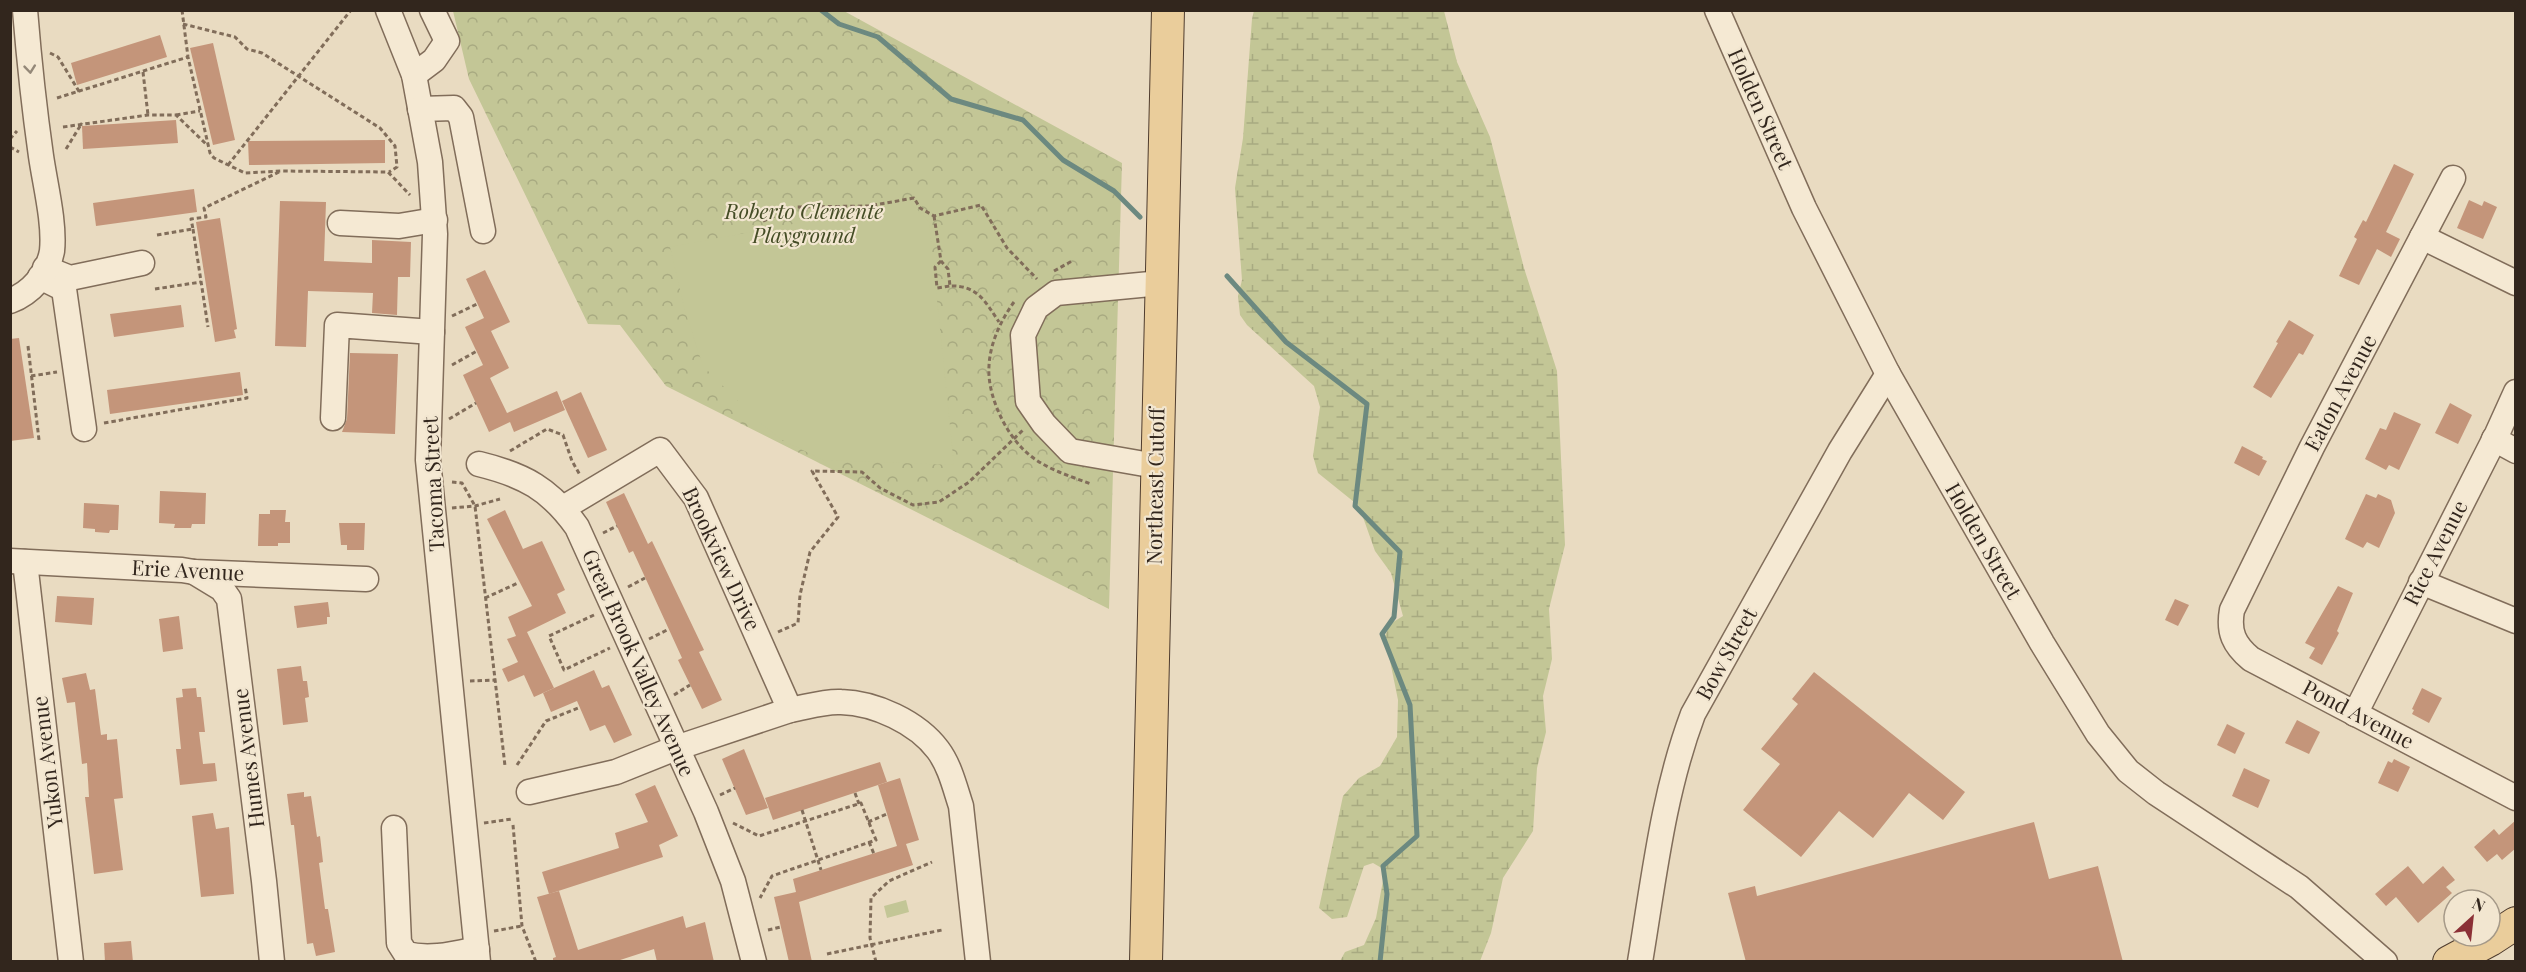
<svg xmlns="http://www.w3.org/2000/svg" width="2526" height="972" font-family="'Playfair Display',serif">
<defs>
<pattern id="wetland-marsh" width="20" height="14" patternUnits="userSpaceOnUse" patternTransform="scale(1.5)"><rect width="20" height="14" fill="#c3c696"/><path d="M1 5h8M5 5V1M11 12h8M15 12V8" fill="none" stroke="#a8aa81"/></pattern>
<pattern id="park-crowns" width="20" height="18" patternUnits="userSpaceOnUse" patternTransform="scale(1.5)"><rect width="20" height="18" fill="#c3c696"/><path d="M2 6a3 3 0 1 1 6 0M12 15a3 3 0 1 1 6 0" fill="none" stroke="#a8aa81"/></pattern>
</defs>
<rect width="100%" height="100%" fill="#e9dbc1"/>
<polygon fill="url(#wetland-marsh)" points="1254,11 1444,11 1457,62 1490,137 1524,268 1557,371 1565,545 1549,609 1552,659 1543,696 1546,732 1537,768 1533,831 1503,878 1491,933 1480,961 1340,961 1345,952 1364,945 1376,918 1385,870 1373,863 1364,866 1347,917 1332,919 1319,908 1343,796 1359,778 1380,766 1397,737 1398,700 1385,636 1390,624 1403,616 1391,573 1375,551 1359,506 1318,473 1313,456 1320,407 1314,386 1247,325 1240,315 1238,296 1242,280 1235,188 1243,138 1252,19"/>
<polygon fill="url(#park-crowns)" points="453,11 844,11 1122,163 1109,609 666,386 620,325 588,324 469,79"/>
<g fill="#c3c696">
<polygon points="910,202 929,222 954,465 823,460 782,440 759,422 703,366 685,311 670,247"/>
<polygon points="906,900 909,912 887,918 884,906"/>
</g>
<g fill="none" stroke-linecap="round" stroke-linejoin="round">
<g stroke="#6c8980" stroke-width="5">
<polyline points="821,10 839,24 878,37 951,99 1023,120 1063,160 1114,191 1140,217"/>
<polyline points="1227,276 1286,342 1367,404 1355,506 1400,552 1394,617 1382,634 1410,705 1417,836 1383,866 1387,894 1380,962"/>
</g>
</g>
<g fill="#c4957a">
<polygon points="160,35 167,57 77,85 71,63"/>
<polygon points="213,43 235,140 213,145 190,48"/>
<polygon points="176,120 178,143 83,149 82,126"/>
<polygon points="385,140 385,163 249,165 248,141"/>
<polygon points="2394,164 2414,174 2386,232 2400,239 2391,257 2377,249 2359,285 2339,276 2357,239 2354,237 2363,220 2366,222"/>
<polygon points="194,189 197,212 96,226 93,203"/>
<polygon points="2469,200 2482,206 2484,201 2497,207 2483,239 2457,228"/>
<polygon points="280,201 326,202 324,261 372,263 372,240 411,242 410,277 398,277 397,315 372,313 373,293 308,291 306,347 275,346"/>
<polygon points="220,218 237,329 234,330 236,338 215,342 196,222"/>
<polygon points="485,270 510,322 491,331 509,368 490,378 507,413 557,391 565,410 514,432 510,422 489,432 463,375 483,365 465,327 484,318 466,279"/>
<polygon points="181,305 184,327 114,337 110,314"/>
<polygon points="2289,320 2314,335 2303,355 2299,353 2271,398 2253,387 2278,343 2276,342"/>
<polygon points="19,338 34,438 10,441 10,339"/>
<polygon points="350,353 398,354 395,434 342,432 347,419"/>
<polygon points="240,372 243,395 110,414 107,390"/>
<polygon points="581,392 607,450 588,458 562,401"/>
<polygon points="2450,403 2472,415 2458,444 2435,433"/>
<polygon points="2394,412 2421,424 2399,470 2389,465 2386,470 2365,459 2380,428 2386,430"/>
<polygon points="2242,446 2263,457 2262,459 2267,461 2259,476 2234,463"/>
<polygon points="160,491 206,493 205,524 192,524 191,528 174,528 175,524 159,523"/>
<polygon points="624,493 648,544 652,541 704,650 699,652 722,700 702,709 678,660 682,658 633,551 629,553 606,502"/>
<polygon points="2366,494 2376,498 2378,494 2391,500 2395,513 2379,548 2367,542 2363,548 2345,539"/>
<polygon points="84,503 119,505 118,530 110,530 109,533 95,532 95,529 83,528"/>
<polygon points="270,510 286,510 285,522 290,522 290,543 278,543 278,546 258,546 259,514 270,514"/>
<polygon points="505,510 523,549 542,541 565,590 557,594 566,613 527,632 554,688 534,697 524,675 508,682 502,669 518,662 507,639 516,636 508,617 532,606 487,519"/>
<polygon points="339,523 365,523 364,550 347,550 347,545 341,545"/>
<polygon points="2338,586 2353,593 2337,631 2339,633 2322,665 2309,658 2315,648 2305,643"/>
<polygon points="57,596 94,598 92,625 55,622"/>
<polygon points="2175,599 2189,605 2178,626 2165,620"/>
<polygon points="328,602 330,617 327,617 327,624 297,628 294,606"/>
<polygon points="179,616 183,649 163,652 159,619"/>
<polygon points="301,666 303,681 307,681 309,697 305,698 308,722 283,725 277,669"/>
<polygon points="594,670 602,688 609,685 632,735 614,743 605,725 590,731 577,701 551,712 543,693"/>
<polygon points="1814,672 1965,792 1943,820 1909,793 1873,838 1839,811 1801,857 1743,810 1780,764 1761,749 1798,704 1792,699"/>
<polygon points="86,673 90,690 95,689 101,735 107,734 107,740 117,739 123,798 114,799 123,870 94,874 85,797 89,797 87,763 82,764 75,702 67,703 62,678"/>
<polygon points="196,688 197,697 201,697 205,732 199,732 203,764 215,763 217,781 180,785 176,749 181,749 176,698 183,697 182,689"/>
<polygon points="2422,688 2442,698 2429,723 2412,714 2414,710 2412,709"/>
<polygon points="2297,720 2320,732 2309,754 2285,743"/>
<polygon points="2227,724 2245,733 2235,754 2217,745"/>
<polygon points="744,749 768,808 746,815 722,759"/>
<polygon points="2394,759 2410,767 2398,792 2378,783 2388,761 2392,763"/>
<polygon points="880,762 887,782 773,820 765,798"/>
<polygon points="2244,768 2270,780 2258,808 2232,796"/>
<polygon points="900,778 919,840 906,844 913,865 799,902 812,962 789,962 774,897 796,892 793,879 897,846 878,785"/>
<polygon points="655,785 678,836 659,845 663,857 549,894 542,872 619,848 615,833 648,822 635,794"/>
<polygon points="304,792 304,797 311,796 317,837 320,836 323,862 319,863 325,909 328,909 335,952 316,956 313,943 307,944 294,825 291,825 287,794"/>
<polygon points="213,813 216,829 229,827 234,894 201,897 192,816"/>
<polygon points="2516,820 2516,848 2502,860 2497,854 2487,862 2474,847 2494,829 2499,835"/>
<polygon points="2034,822 2049,879 2098,866 2123,962 1746,962 1728,893 1755,886 1757,896"/>
<polygon points="2408,866 2423,884 2443,866 2455,880 2446,887 2452,893 2418,923 2396,897 2386,906 2375,894"/>
<polygon points="559,891 578,950 683,916 686,928 705,922 714,962 657,962 654,949 614,962 553,962 553,958 556,957 537,897"/>
<polygon points="131,941 133,962 105,962 104,943"/>
</g>
<g fill="none" stroke-linecap="round" stroke-linejoin="round">
<defs>
<g id="minor">
<polyline points="388,10 414,75 430,162 435,234 428,460 478,962"/>
<polyline points="1717,10 1804,208 1888,374 2042,643 2098,734 2128,771 2156,793 2299,887 2385,962"/>
<polyline points="414,75 434,60 447,41 432,10"/>
<polyline points="420,109 454,108 461,117 483,231"/>
<path d="M 2453,178 L 2312,447 L 2232,610 C 2228,632 2234,645 2251,659 L 2516,798"/>
<polyline points="340,223 399,226 435,220"/>
<polyline points="2422,237 2516,283"/>
<polyline points="45,268 70,278 142,263"/>
<polyline points="40,277 64,289 84,429"/>
<path d="M 10,301 C 31,293 48,274 52,251 C 55,223 45,184 41,156 C 34,107 29,59 25,10"/>
<polyline points="333,418 337,325 432,332"/>
<polyline points="2494,439 2516,451"/>
<path d="M 479,464 C 524,475 550,489 577,527 L 706,812 L 733,881 L 754,962"/>
<polyline points="1156,466 1070,451 1044,424 1028,401 1023,335 1036,308 1056,293 1161,283"/>
<path d="M 563,508 L 660,450 L 696,498 L 790,710 C 807,707 824,701 841,702 C 875,703 917,722 938,750 C 950,766 955,788 961,806 L 978,962"/>
<polyline points="10,561 182,570 194,572 366,579"/>
<polyline points="25,562 71,962"/>
<polyline points="194,572 222,589 229,599 264,881 272,962"/>
<polyline points="2421,582 2516,621"/>
<polyline points="2355,714 2497,434 2516,392"/>
<polyline points="529,792 616,772 676,748 790,710"/>
<path d="M 394,828 L 399,943 L 406,954 C 430,960 453,954 477,949"/>
<path d="M 1640,962 C 1654,878 1663,794 1693,714 L 1840,451 L 1888,374"/>
</g>
<g id="major">
<polyline points="1146,962 1168,10"/>
<polyline points="2449,962 2490,940 2516,923"/>
</g>
</defs>
<use href="#minor" stroke="#816d5a" stroke-width="27"/>
<use href="#major" stroke="#4f3c2e" stroke-width="34"/>
<g stroke="#816d5a" stroke-width="3" stroke-dasharray="4.5 3" stroke-linecap="butt">
<polyline points="182,10 188,57 210,153 214,158 245,173 281,171 388,172 410,195"/>
<polyline points="183,24 235,37 247,49 262,53 380,128 395,146 397,167 389,172"/>
<polyline points="50,53 58,57 80,93"/>
<polyline points="143,72 148,115"/>
<polyline points="57,98 188,57"/>
<polyline points="176,115 200,111"/>
<polyline points="63,127 148,115 176,115 206,144"/>
<polyline points="10,139 17,131"/>
<polyline points="10,147 19,152"/>
<polyline points="66,149 82,123"/>
<polyline points="228,165 351,10"/>
<path d="M 934,216 L 941,261 L 948,269 L 950,286 C 977,285 985,301 999,322"/>
<polyline points="763,221 797,207 869,206 914,198 920,208 934,216 981,205 1007,248 1037,279"/>
<polyline points="193,229 208,327"/>
<polyline points="157,235 193,229 191,219 206,217 204,208 279,172"/>
<polyline points="941,261 935,267 937,288 950,286"/>
<polyline points="1054,271 1072,261"/>
<polyline points="155,289 201,282"/>
<path d="M 1014,302 C 1001,320 990,343 989,366 C 987,393 1003,428 1021,447 C 1039,467 1067,475 1091,484"/>
<polyline points="452,316 477,304"/>
<polyline points="28,346 39,440"/>
<polyline points="452,365 477,351"/>
<polyline points="31,376 57,372"/>
<polyline points="449,419 476,403"/>
<polyline points="104,423 247,398 245,386"/>
<polyline points="510,451 547,429 563,435 572,461 580,475"/>
<polyline points="452,482 462,483 475,506 505,766"/>
<polyline points="452,508 475,506 500,499"/>
<polyline points="603,533 617,526"/>
<polyline points="628,587 645,578"/>
<polyline points="485,598 518,583"/>
<polyline points="594,615 549,636 564,670 610,648"/>
<polyline points="778,632 798,623 800,595 810,552 838,517 812,471 862,472 880,488 913,505 939,502 969,482 1023,430"/>
<polyline points="649,639 669,629"/>
<polyline points="470,681 496,680"/>
<polyline points="674,695 690,685"/>
<polyline points="517,765 546,721 578,708"/>
<polyline points="855,793 859,804"/>
<polyline points="720,795 735,788"/>
<polyline points="802,810 821,870"/>
<polyline points="868,822 887,814"/>
<polyline points="484,823 512,819"/>
<polyline points="733,823 759,836 861,803 876,840 772,876 760,898"/>
<polyline points="513,825 522,926 536,962"/>
<polyline points="869,842 874,854"/>
<polyline points="768,930 781,927"/>
<polyline points="494,931 522,926"/>
<polyline points="827,954 942,930"/>
<polyline points="876,962 870,938 871,898 889,881 932,862"/>
</g>
<use href="#minor" stroke="#f5e9d3" stroke-width="24"/>
<use href="#major" stroke="#eacd9b" stroke-width="32"/>
</g>
<defs><path id="oneway-chevron" d="M-2-3.5L2.5 0L-2 3.5" fill="none" stroke-width="1.6" stroke-linecap="round" stroke-linejoin="round" transform="scale(1.5)"/></defs>
<use stroke="#948878" href="#oneway-chevron" transform="translate(30 69) rotate(84)"/>
<g text-anchor="middle" stroke-width="4.5" stroke-linejoin="round" paint-order="stroke">
<g font-size="21" fill="#32261d" stroke="#f2e6d0">
<text transform="translate(1760 109) rotate(66)" y="7">Holden Street</text>
<text transform="translate(2341 393) rotate(-62)" y="7">Eaton Avenue</text>
<text transform="translate(434 484) rotate(-93)" y="7">Tacoma Street</text>
<text transform="translate(1156 486) rotate(-89)" y="7">Northeast Cutoff</text>
<text transform="translate(1983 541) rotate(60)" y="7">Holden Street</text>
<text transform="translate(2436 553) rotate(-63)" y="7">Rice Avenue</text>
<text transform="translate(721 559) rotate(65)" y="7">Brookview Drive</text>
<text transform="translate(188 571) rotate(3)" y="7">Erie Avenue</text>
<text transform="translate(1727 654) rotate(-61)" y="7">Bow Street</text>
<text transform="translate(638 663) rotate(66)" y="7">Great Brook Valley Avenue</text>
<text transform="translate(2358 715) rotate(28)" y="7">Pond Avenue</text>
<text transform="translate(249 758) rotate(-97)" y="7">Humes Avenue</text>
<text transform="translate(48 762) rotate(-97)" y="7">Yukon Avenue</text>
</g>
<g font-size="21" font-style="italic" fill="#454d26" stroke="#f2e6d0">
<text x="804" y="219">Roberto Clemente<tspan x="804" dy="24">Playground</tspan></text>
</g>
</g>
<rect width="2526" height="972" fill="none" stroke="#32261d" stroke-width="24"/>
<g transform="translate(2472 918) rotate(27)"><circle r="28" fill="#f2e6d0" stroke="#a59988" stroke-width="1.5"/>
<path d="M0-4.5L10 22L0 15L-10 22Z" fill="#8b3036"/>
<text y="-9" font-size="16" font-weight="bold" text-anchor="middle" fill="#32261d">N</text>
</g>
</svg>
